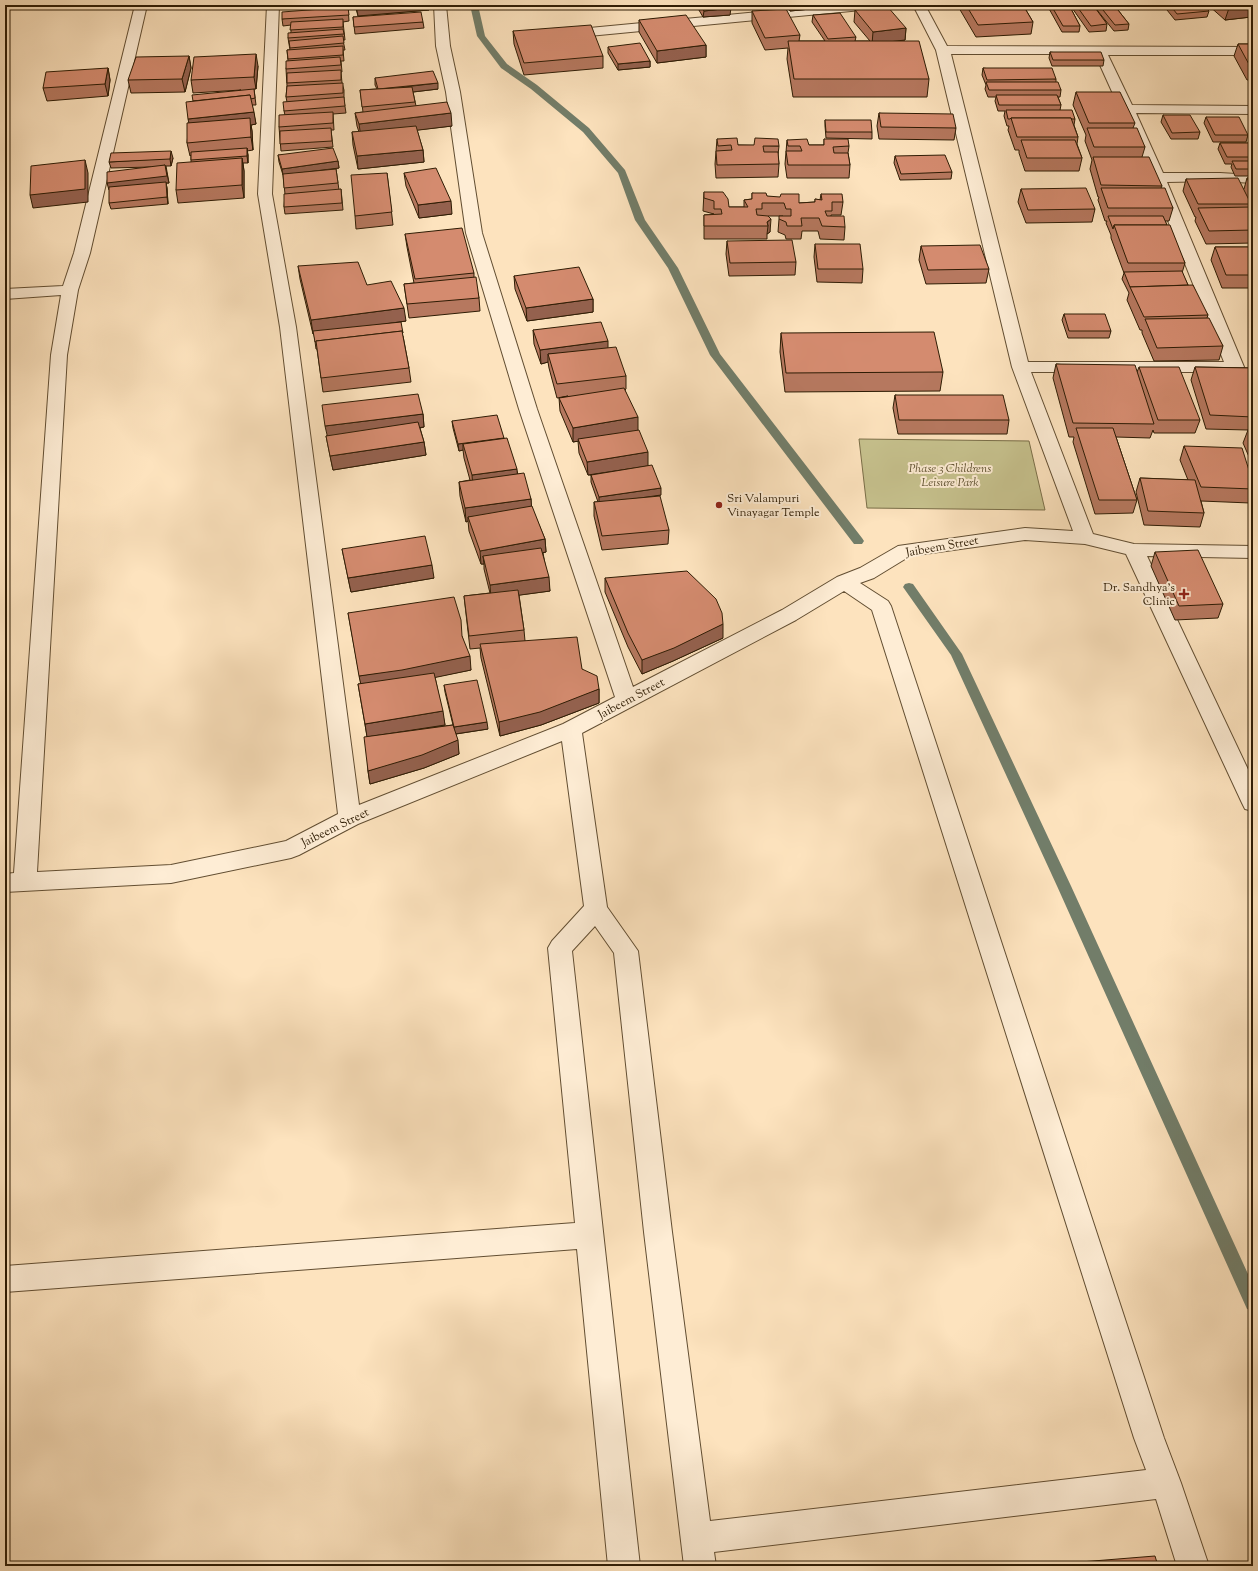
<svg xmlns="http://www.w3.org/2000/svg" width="1258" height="1571" font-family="'Sorts Mill Goudy',serif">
<rect width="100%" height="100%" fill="#fde3be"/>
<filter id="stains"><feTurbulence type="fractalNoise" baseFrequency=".005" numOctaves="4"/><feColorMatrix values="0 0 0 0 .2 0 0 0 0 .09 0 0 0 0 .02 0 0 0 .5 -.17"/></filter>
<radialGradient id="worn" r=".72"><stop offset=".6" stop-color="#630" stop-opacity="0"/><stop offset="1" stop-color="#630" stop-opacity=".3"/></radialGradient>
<polygon fill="#c6c18d" stroke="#7a6e48" points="859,439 1029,441 1045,510 867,508"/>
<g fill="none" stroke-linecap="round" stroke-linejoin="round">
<g fill="#727d69" fill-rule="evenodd">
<polygon points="470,5 478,5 485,36 507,64 537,85 589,128 625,170 645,220 678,268 720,354 862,538 864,541 862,544 854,544 710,355 668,268 635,220 618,173 583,132 531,89 501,68 477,36"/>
<polygon points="909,583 913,584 962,654 1071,886 1253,1285 1253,1311 1247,1309 1057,886 951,655 903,587 905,584"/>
</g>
<defs>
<g id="street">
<path d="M 135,5 L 147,5 L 90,253 L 78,290 L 67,355 L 37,872 L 171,865 L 286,841 L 338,814 L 280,327 L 258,194 L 267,5 L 279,5 L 272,194 L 296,327 L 359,805 L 563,724 L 615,697 L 519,409 L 466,233 L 446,92 L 436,46 L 434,5 L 446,5 L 450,46 L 460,92 L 482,233 L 537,409 L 633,687 L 782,610 L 837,577 L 860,568 L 898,546 L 1025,528 L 1073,531 L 1012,367 L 936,50 L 913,5 L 925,5 L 947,46 L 1253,47 L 1253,55 L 1108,55 L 1132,105 L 1253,106 L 1253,114 L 1136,113 L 1163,173 L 1220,173 L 1253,175 L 1253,183 L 1220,181 L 1167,182 L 1244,367 L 1241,371 L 1235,372 L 1031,372 L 1093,534 L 1134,544 L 1253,546 L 1253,558 L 1147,556 L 1253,780 L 1253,811 L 1245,809 L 1242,803 L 1126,554 L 1085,544 L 1025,540 L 910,556 L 874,578 L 860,583 L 888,601 L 891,606 L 1164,1438 L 1181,1483 L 1209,1566 L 1177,1566 L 1156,1499 L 714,1552 L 716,1566 L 684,1566 L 644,1232 L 614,953 L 595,926 L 572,951 L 640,1566 L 608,1566 L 577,1249 L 5,1292 L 5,1266 L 575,1223 L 548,948 L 552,941 L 584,906 L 562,741 L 358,824 L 299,855 L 291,858 L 171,883 L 5,892 L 5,874 L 14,873 L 51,355 L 61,295 L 5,299 L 5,289 L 63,286 L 74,253 ZM 951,54 L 1095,54 L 1151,178 L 1224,362 L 1028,362 ZM 844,591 L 872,610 L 1134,1438 L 1146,1470 L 710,1521 L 672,1232 L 638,951 L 607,907 L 582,733 L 796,620 Z"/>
<polygon points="832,5 878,5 876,8 872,9 568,38 563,37 561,34 563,31 568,30"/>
</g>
</defs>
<use href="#street" stroke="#624e32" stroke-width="2"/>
<use href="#street" fill="#feedd5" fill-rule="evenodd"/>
</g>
<g fill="#b6785f" stroke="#2e1c04">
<polygon points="355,5 428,5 429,10 358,16"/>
<polygon points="696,5 728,5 730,15 703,17"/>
<polygon points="786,5 852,5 790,11"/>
<polygon points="959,5 1023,5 1033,22 1031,34 976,37 959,8"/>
<polygon points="1047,5 1069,5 1080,26 1079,32 1062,32"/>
<polygon points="1070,5 1093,5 1107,24 1106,31 1089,32"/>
<polygon points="1093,5 1114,5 1129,24 1128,30 1114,31"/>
<polygon points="1163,5 1203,5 1209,11 1207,17 1175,20"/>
<polygon points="1208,5 1253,5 1253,8 1251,17 1225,20"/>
<polygon points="348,7 349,21 343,22 345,40 343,40 345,50 343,50 344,61 341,61 342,72 341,72 342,83 344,90 344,100 346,113 333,114 334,130 331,130 333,147 281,151 279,127 285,115 284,111 287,102 286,97 287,86 286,69 288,61 287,50 290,50 288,38 291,32 291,25 283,26 282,19"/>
<polygon points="855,10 906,28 905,40 898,41 929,79 927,97 793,97 787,59 788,48 765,50 752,23 752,11 800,35 799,41 825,41 812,22 813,15 856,37 855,41 870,41 854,22"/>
<polygon points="353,17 423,22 424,28 355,34"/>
<polygon points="639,20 706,45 706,57 657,63 639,32"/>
<polygon points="513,31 603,56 603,68 524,75 514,44"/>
<polygon points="1238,44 1253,44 1253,80 1247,80 1234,56"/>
<polygon points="608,47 650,61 650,67 618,70 608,53"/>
<polygon points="1050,52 1104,60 1103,66 1052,66 1049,58"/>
<polygon points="189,56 191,68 185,92 131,93 128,80"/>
<polygon points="258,66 256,89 254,89 256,105 252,105 256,124 251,125 252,131 253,150 247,151 248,155 248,163 243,163 244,171 244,198 178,203 176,190 191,162 191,155 190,156 187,143 189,123 193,101 241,90 193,93 191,80"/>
<polygon points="108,68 110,80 108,96 47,101 43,88"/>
<polygon points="983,68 1056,79 1056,82 1061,90 1060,97 1058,97 1061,105 1060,110 1075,119 1074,125 1078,137 1077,144 1082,158 1079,171 1025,171 1019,153 1019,150 1015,150 1008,130 1009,126 1007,126 1004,116 1005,111 998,111 995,101 996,97 988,97 985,89 986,85 982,75"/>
<polygon points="375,78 438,89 413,92 416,106 452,126 417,130 423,150 424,162 358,169 353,145 352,132 359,132 357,126 355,113 363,112 360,90 377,89 375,85"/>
<polygon points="1076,92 1135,123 1133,128 1145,147 1142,157 1162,186 1161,188 1173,208 1169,221 1165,221 1185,263 1182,273 1188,285 1208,315 1207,318 1223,346 1219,360 1154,361 1142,333 1142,330 1140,330 1127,300 1129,293 1122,279 1124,273 1111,238 1111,235 1106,223 1107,221 1105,221 1098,200 1099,197 1098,197 1090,169 1092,160 1085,141 1086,135 1073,105"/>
<polygon points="879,113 956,128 954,140 879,139 877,126"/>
<polygon points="1163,115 1200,132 1198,139 1171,139 1161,122"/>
<polygon points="1206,117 1248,135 1246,142 1213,142 1204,123"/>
<polygon points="825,120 872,132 872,139 826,138 825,126"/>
<polygon points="717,139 738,145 779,146 778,155 779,164 778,177 716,178 715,164"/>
<polygon points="824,139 849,146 848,153 850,165 849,178 787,178 785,164 787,140 809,145 824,145"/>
<polygon points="1220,143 1253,143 1253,176 1235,176 1231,167 1232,164 1225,164 1218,149"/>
<polygon points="278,155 338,161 339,168 316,171 336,169 339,190 341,189 343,210 285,214 284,207 285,194 283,175 279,162"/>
<polygon points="895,156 952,172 951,179 900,180 894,163"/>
<polygon points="173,158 171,166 166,166 169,183 166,183 167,188 168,204 111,209 109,203 151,167 111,168 109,162"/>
<polygon points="387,173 393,225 356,229 355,216"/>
<polygon points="404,173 452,214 419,218 406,186"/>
<polygon points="1247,178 1253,178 1253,243 1206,244 1195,221 1196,217 1195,217 1183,191 1186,179 1244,189"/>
<polygon points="1021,189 1095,209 1092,222 1026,223 1018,202"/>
<polygon points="704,192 729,207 744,207 744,200 752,199 752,193 799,203 815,202 815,199 820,200 821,194 843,202 841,215 831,215 831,216 845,227 844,240 820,239 818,231 802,231 801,239 786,239 785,235 778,232 779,219 783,216 768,216 770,232 767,234 767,239 704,239 704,215 714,214 703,211"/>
<polygon points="405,234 474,273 474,278 479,298 480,311 409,318 404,284 414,283 407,247"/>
<polygon points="727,241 796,262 795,275 729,276 726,254"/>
<polygon points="815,244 863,269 862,283 817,282 814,257"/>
<polygon points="921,246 989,269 986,283 926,284 919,260"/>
<polygon points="1215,247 1253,247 1253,288 1222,288 1211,260"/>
<polygon points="298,266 367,285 406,321 393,323 403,336 409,368 411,382 323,392 317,349 316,349 314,334 313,334 300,279"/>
<polygon points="514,276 593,299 593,312 527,321 515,289"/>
<polygon points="1064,314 1111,331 1109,338 1068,338 1062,320"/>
<polygon points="533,330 608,348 626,376 626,389 625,390 648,466 612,472 661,495 639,498 669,530 668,544 602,550 594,516 594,502 598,502 591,482 591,475 588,475 579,453 578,441 573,442 560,411 559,398 568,396 557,398 549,368 548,362 541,364 534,344"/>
<polygon points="781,333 943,372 940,391 785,392 780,352"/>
<polygon points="1056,364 1137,372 1139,367 1200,420 1195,433 1154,433 1153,430 1150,438 1116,437 1137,500 1133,513 1095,514 1073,442 1074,437 1069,437 1053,378"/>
<polygon points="1195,367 1253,368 1253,466 1243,443 1248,430 1206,429 1191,380"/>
<polygon points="895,395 1009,420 1007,434 898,434 893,408"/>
<polygon points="423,414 424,427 420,428 424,442 426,455 333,470 326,436"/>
<polygon points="452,421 504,438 518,474 531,499 531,506 545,539 546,552 543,553 550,591 519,595 524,630 525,641 582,669 599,689 599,703 541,725 500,736 481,658 480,648 470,649 464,596 490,593 484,569 484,564 481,564 469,531 468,521 466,522 460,496 459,482 470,480 464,458 463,450 459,451 453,428"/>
<polygon points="1184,446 1253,483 1253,495 1250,503 1201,501 1204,513 1200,527 1144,525 1136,492 1140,478 1188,480 1180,460"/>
<polygon points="342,549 434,578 351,592"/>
<polygon points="1155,552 1223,604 1218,618 1175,620 1151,566"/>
<polygon points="605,578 723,638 673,661 642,674 628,647 605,592"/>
<polygon points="348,613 462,636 471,670 435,677 445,725 412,730 453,725 445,692 444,685 488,729 456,734 459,754 424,768 370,784 368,771 367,736 358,684 361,684"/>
</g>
<g fill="#94614e" stroke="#2e1c04">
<polygon points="356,5 428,5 429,10 358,16"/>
<polygon points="791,5 852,5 790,11"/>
<polygon points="1253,5 1253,8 1251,17 1225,20 1229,8"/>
<polygon points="731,8 730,15 703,17 704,11"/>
<polygon points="906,28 905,40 872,44 873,32"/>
<polygon points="706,45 706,57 657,63 657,51"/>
<polygon points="256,54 258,66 256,89 254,77"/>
<polygon points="189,56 191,68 185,92 182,79"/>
<polygon points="650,61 650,67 618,70 618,64"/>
<polygon points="108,68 110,80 108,96 105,84"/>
<polygon points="438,83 438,89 379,96 379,90"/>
<polygon points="254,112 256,124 251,125 252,131 253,150 251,137 191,132 188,119"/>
<polygon points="451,113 452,126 361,137 359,124"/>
<polygon points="247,148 248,155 248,163 247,156"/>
<polygon points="423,150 424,162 358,169 357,156"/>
<polygon points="171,151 173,158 171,166 170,159"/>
<polygon points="242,158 244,171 244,198 242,185"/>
<polygon points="85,160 88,173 88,202 33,208 30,195"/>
<polygon points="338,161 339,168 283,175 282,169"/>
<polygon points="165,165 169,183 166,183 167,188 168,204 167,197 109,190 107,183"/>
<polygon points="451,201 452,214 419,218 418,205"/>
<polygon points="771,219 770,232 767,234 768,226 767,222"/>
<polygon points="593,299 593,312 527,321 526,308"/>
<polygon points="404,308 406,321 313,334 311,320"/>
<polygon points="608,341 608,354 548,354 548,362 541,364 540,350"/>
<polygon points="423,414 424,427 328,439 325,426"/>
<polygon points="638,417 638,431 573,442 573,428"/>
<polygon points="504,438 463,444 463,450 459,451 458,444"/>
<polygon points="424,442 426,455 333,470 330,456"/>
<polygon points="648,452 648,466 588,475 587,462"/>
<polygon points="517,469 518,482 473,489 472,475"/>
<polygon points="661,488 661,495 599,504 599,497"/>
<polygon points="531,499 532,513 468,517 468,521 466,522 465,508"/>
<polygon points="545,539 546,552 485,564 483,556 484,564 481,564 480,551"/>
<polygon points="432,565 434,578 351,592 348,578"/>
<polygon points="549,577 550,591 491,599 490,585"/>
<polygon points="723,624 723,638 673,661 642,674 642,660"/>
<polygon points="470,656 471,670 404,684 362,690 359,676"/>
<polygon points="599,689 599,703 541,725 500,736 499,722"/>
<polygon points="443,711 445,725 367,737 365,724"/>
<polygon points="487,722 488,729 455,734 454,727"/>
<polygon points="458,740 459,754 424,768 370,784 368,771"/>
</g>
<g fill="#d48b6f" stroke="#2e1c04">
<polygon points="700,5 728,5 731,8 704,11"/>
<polygon points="966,5 1023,5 1033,22 978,25"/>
<polygon points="1051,5 1069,5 1080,26 1063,26"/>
<polygon points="1076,5 1093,5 1107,24 1091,26"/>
<polygon points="1099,5 1114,5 1129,24 1115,25"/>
<polygon points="1170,5 1203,5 1209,11 1177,14"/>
<polygon points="1225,5 1251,5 1229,8"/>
<polygon points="887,6 906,28 873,32 855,10"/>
<polygon points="348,7 349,15 282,19 282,12"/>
<polygon points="786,9 800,35 765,38 752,11"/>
<polygon points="421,12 423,22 354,27 353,17"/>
<polygon points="840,13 856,37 828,39 813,15"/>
<polygon points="686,15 706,45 657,51 639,20"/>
<polygon points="343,19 343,27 290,30 291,22"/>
<polygon points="591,25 603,56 524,63 513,31"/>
<polygon points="343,29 344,34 288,38 288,33"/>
<polygon points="343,36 344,43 290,48 289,41"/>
<polygon points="788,41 919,41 929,79 794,79"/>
<polygon points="640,43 650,61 618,64 608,47"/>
<polygon points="1238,44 1253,44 1253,68 1251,68"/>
<polygon points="343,46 343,55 288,59 287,50"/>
<polygon points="1050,52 1101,52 1104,60 1053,60"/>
<polygon points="256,54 254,77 191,80 194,57"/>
<polygon points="189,56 182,79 128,80 136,57"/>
<polygon points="340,57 341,65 286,69 286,61"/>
<polygon points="108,68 105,84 43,88 46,72"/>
<polygon points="983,68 1052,68 1056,79 987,80"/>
<polygon points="341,70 341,80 287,83 287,73"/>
<polygon points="433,71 438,83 378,89 375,78"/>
<polygon points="986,82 1058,82 1061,90 989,90"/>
<polygon points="343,83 343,93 286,97 287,86"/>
<polygon points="412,87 415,102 362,107 360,90"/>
<polygon points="254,89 255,98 251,99 250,95 193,101 192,95"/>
<polygon points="1076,92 1120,92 1135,123 1089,123"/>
<polygon points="250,95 254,112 188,119 186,102"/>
<polygon points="996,95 1057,95 1061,105 999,105"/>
<polygon points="344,97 345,106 284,111 283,102"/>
<polygon points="447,102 451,113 359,124 355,113"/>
<polygon points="1006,110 1072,110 1075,119 1072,119 1071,118 1011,118 1010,119 1008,119"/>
<polygon points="333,112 333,123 279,127 279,115"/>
<polygon points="879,113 953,114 956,128 881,127"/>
<polygon points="1163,115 1190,115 1200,132 1172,133"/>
<polygon points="1206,117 1239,117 1248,135 1215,135"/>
<polygon points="250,118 251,137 187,143 187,123"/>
<polygon points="1011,118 1071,118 1078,137 1017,137"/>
<polygon points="825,120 871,120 872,132 826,132"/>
<polygon points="416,126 423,150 357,156 352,132"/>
<polygon points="331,128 332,141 280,144 280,131"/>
<polygon points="1087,128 1137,128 1145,147 1094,147"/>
<polygon points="737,138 738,145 754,145 755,138 778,139 779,146 763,146 764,152 778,152 779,164 717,165 716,151 732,150 731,145 718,146 717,139"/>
<polygon points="807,139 809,145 824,145 824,139 848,139 849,146 833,147 834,153 848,153 850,165 788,165 786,151 802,151 800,146 788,146 787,140"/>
<polygon points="1021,140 1075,140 1082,158 1027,158"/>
<polygon points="1220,143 1253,143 1253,157 1227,157"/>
<polygon points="247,148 247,156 191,160 191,152"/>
<polygon points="333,148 338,161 282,169 278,155"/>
<polygon points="171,151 170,159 109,162 111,153"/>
<polygon points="945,155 952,172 901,174 895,156"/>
<polygon points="1093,157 1149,157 1162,186 1101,185"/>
<polygon points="242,158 242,185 176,190 177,163"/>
<polygon points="85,160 85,189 30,195 31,166"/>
<polygon points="1232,161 1253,161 1253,169 1236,169"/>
<polygon points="165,165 167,176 107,183 107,172"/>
<polygon points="436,168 451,201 418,205 404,173"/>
<polygon points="336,169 338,183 284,188 283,174"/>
<polygon points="387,173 392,212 355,216 351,175"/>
<polygon points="1238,178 1251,204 1198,204 1186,179"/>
<polygon points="1247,178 1253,178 1253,190"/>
<polygon points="166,182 167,197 109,203 109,187"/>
<polygon points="1086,188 1095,209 1028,210 1021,189"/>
<polygon points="1101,188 1165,188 1173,208 1108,208"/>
<polygon points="341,189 342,203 284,207 284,194"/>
<polygon points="704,192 723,192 728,199 729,207 748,207 744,200 752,199 752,193 766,193 767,196 780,197 781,194 799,194 799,203 815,202 815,199 822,200 821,194 842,194 843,202 832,202 832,211 825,211 827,216 844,216 845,227 822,226 819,218 801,218 802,226 787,226 786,222 779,219 779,216 791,216 791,209 786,209 784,203 762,203 762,209 756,209 757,215 768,216 771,219 767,222 768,226 704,226 704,215 722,214 721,209 714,209 714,201 704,198"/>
<polygon points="1252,207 1253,209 1253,230 1209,231 1198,208"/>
<polygon points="1108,216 1163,216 1167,225 1114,225 1113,229"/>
<polygon points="1114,225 1170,225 1185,263 1128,263"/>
<polygon points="462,228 474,273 415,279 405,234"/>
<polygon points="792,240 796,262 730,263 727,241"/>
<polygon points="815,244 860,244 863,269 818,269"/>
<polygon points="980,245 989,269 928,270 921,246"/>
<polygon points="1215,247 1253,247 1253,275 1226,275"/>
<polygon points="358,262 367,285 391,281 404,308 311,320 298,266"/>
<polygon points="579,267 593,299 526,308 514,276"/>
<polygon points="1182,271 1188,285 1130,287 1124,272"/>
<polygon points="476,277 479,298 407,304 404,284"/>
<polygon points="1193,285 1208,315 1144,317 1130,287"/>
<polygon points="1064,314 1105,314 1111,331 1069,331"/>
<polygon points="1209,318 1223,346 1157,348 1145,319"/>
<polygon points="401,322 403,333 402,331 316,341 316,342 315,342 313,331"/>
<polygon points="601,322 608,341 540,350 533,330"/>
<polygon points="402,331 409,368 321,378 316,341"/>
<polygon points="934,332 943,372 786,373 781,333"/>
<polygon points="616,347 626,376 557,384 548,354"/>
<polygon points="1056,364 1135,365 1154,424 1073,423"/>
<polygon points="1139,367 1179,367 1200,420 1158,420"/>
<polygon points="1195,367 1253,368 1253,417 1210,415"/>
<polygon points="624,388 638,417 573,428 559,398"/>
<polygon points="418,394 423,414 325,426 322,405"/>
<polygon points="895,395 1003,395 1009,420 899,420"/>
<polygon points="497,415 504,438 458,444 452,421"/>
<polygon points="418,422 424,442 330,456 326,436"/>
<polygon points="1076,428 1113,428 1137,500 1099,500"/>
<polygon points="1248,429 1253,429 1253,441"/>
<polygon points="639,430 648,452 587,462 578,439"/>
<polygon points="507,438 517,469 472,475 463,444"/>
<polygon points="1184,446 1242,448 1253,483 1253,489 1201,487"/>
<polygon points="652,465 661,488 599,497 591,475"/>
<polygon points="524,473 531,499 465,508 459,482"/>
<polygon points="1140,478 1195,480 1204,513 1148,511"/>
<polygon points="660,496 669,530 602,536 594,502"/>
<polygon points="532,506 545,539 480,551 468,517"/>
<polygon points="425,536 432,565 348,578 342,549"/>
<polygon points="541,548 549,577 490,585 483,556"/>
<polygon points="1198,550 1223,604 1179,606 1155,552"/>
<polygon points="687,571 716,599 722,613 723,624 674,648 642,660 628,633 605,578"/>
<polygon points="518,590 524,630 469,636 464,596"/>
<polygon points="454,597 461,620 462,636 470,656 402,670 359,676 348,613"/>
<polygon points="577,637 582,669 597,676 599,689 540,712 499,722 480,644"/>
<polygon points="434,673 443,711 365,724 358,684"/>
<polygon points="477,680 487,722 454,727 444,685"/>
<polygon points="453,725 458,740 422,755 368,771 364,737"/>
<polygon points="1155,1556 1158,1566 1031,1566"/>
</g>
<g fill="#8f2418" stroke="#feedd5" stroke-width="1.5">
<circle cx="719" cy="505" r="4"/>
<path d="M1182 588h4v4h4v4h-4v4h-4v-4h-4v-4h4z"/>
</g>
<g text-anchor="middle" stroke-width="4" stroke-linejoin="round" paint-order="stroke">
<g font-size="12" font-style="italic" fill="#5c4e2d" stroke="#feedd5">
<text x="950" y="472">Phase 3 Childrens<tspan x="950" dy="14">Leisure Park</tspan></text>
</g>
<g font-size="12" fill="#2e1c04" stroke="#feedd5" text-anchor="start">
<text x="727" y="502">Sri Valampuri<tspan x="727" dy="14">Vinayagar Temple</tspan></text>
<text x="1175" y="591" text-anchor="end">Dr. Sandhya's<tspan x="1175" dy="14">Clinic</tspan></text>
</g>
<g font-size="12" fill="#2e1c04" stroke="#feedd5">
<text transform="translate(942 546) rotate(-10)" y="4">Jaibeem Street</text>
<text transform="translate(631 698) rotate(-28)" y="4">Jaibeem Street</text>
<text transform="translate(335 827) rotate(-26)" y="4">Jaibeem Street</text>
</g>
</g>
<rect width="1258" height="1571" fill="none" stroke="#fde3be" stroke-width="20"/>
<rect x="6" y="6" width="1246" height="1559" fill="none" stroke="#2e1c04" stroke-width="2"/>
<rect x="10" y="10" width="1238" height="1551" fill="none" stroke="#2e1c04"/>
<rect width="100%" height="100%" filter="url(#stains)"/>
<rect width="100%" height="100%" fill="url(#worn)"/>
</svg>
